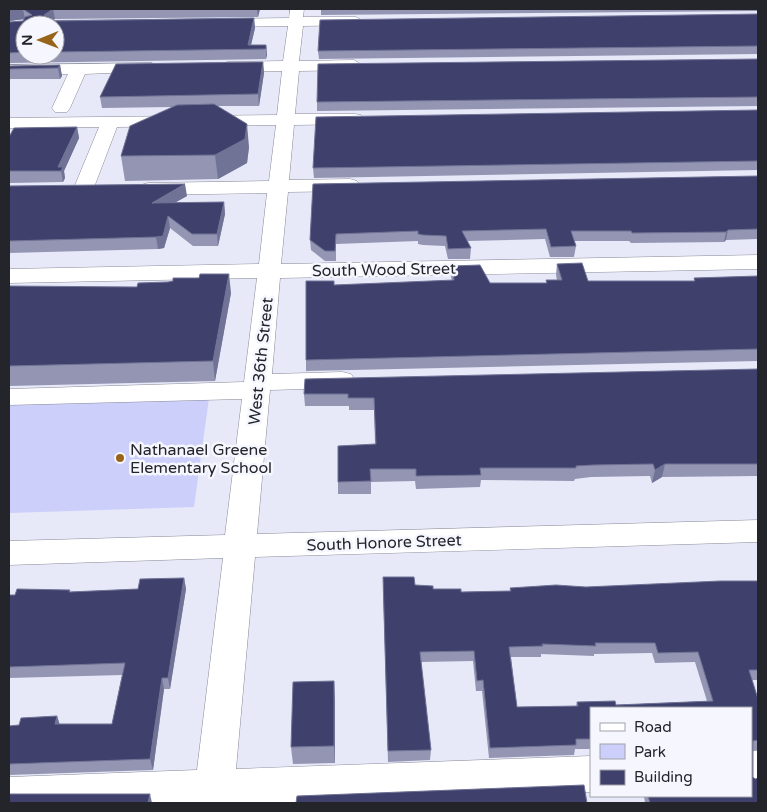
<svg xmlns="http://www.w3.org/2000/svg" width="767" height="812" font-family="'Varela Round',sans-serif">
<rect width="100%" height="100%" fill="#e7e9f9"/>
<polygon fill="#cbcff9" points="209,398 194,507 9,513 9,404"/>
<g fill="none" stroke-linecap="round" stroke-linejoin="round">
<defs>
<g id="minor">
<polygon points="290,9 304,9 303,17 356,17 363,21 356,25 303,26 299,61 354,60 362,65 354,70 299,71 295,114 355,114 361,115 364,119 361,123 355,124 294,125 289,180 350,179 357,181 360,185 357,189 350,191 288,192 281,264 758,255 758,269 280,278 272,374 342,372 351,374 355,380 351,386 342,388 270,390 257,534 758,520 758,542 255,557 236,769 591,756 591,792 281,803 9,803 9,777 197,770 223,558 9,565 9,541 225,535 242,399 9,405 9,389 244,382 257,278 9,283 9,269 259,264 267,193 148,195 141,193 138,189 141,185 148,183 269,181 276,125 117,127 93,190 90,194 83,196 76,194 73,190 99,127 9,128 9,118 277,115 282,71 227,72 219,67 227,62 283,61 288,26 216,27 209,23 216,19 289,18"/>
<polygon points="152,63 160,68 158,71 85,74 70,108 67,112 55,112 52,108 68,74 9,75 9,65"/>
<rect x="751" y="751" width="7" height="36"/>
</g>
</defs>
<use href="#minor" stroke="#878997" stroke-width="1"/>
<use href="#minor" fill="#fff" fill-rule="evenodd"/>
</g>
<g fill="#9395b2" fill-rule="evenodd">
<path d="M 9,9 L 260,9 L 258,17 L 55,19 L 53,20 L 254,18 L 255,28 L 251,45 L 266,45 L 267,55 L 266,59 L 9,63 L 9,65 L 9,22 L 23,21 L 24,19 L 9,21 ZM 25,25 L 55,25 L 55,55 L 25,55 Z"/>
<polygon points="321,9 758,9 758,11 321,15"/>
<polygon points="758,14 758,54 319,59 318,51"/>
<polygon points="758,59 758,106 317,111 317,102"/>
<polygon points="263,62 264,73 259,106 218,106 249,147 247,163 218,179 125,181 121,156 172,107 102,108 100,97"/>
<polygon points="60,65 62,76 60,79 9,79 9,66"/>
<polygon points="758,110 758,170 314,178 313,168"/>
<polygon points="77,127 79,138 64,171 65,178 63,182 9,183 9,186 9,137"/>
<polygon points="758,176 758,239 726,240 724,242 631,243 629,241 574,241 576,246 574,257 550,257 545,239 467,241 471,248 470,259 448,259 445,246 423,245 418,244 418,241 336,244 336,261 325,261 311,250 310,240 313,184"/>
<polygon points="9,186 187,196 176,202 224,202 225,214 218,246 193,246 170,228 164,248 158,249 9,253"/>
<polygon points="557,264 588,281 694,281 694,278 758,276 758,361 306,371 306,360 334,285 452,281 451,277 452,266 490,283 546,283 546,280 557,280 556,275"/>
<polygon points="9,286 231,293 215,381 9,386"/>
<polygon points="758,369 758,476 662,477 652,483 650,476 591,477 575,479 574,481 481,480 480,487 416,489 415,481 371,482 371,494 338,494 338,482 375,444 374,410 349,410 349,406 305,406 304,394"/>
<polygon points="184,578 186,589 170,689 164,689 153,770 9,775 9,726 19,725 57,716 59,724 112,724 122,675 9,678 9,597 70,590 70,592 138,589"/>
<path d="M 758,581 L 758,680 L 752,680 L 758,699 L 758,750 L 753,751 L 753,777 L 758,803 L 645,803 L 644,796 L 751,796 L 591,708 L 591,749 L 575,749 L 574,755 L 489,758 L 482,691 L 476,691 L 473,661 L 421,662 L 431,750 L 430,760 L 388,762 L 383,587 L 415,585 L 433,589 L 461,592 L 510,591 L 510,588 L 586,587 ZM 652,653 L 655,663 L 695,662 L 707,701 L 616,705 L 577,702 L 576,706 L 517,707 L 511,657 L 541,657 L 541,654 L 594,656 L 594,654 Z"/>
<polygon points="335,699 335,763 293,764 291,747"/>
</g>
<g fill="#717396">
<polygon points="23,9 25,19 9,21 9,11"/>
<polygon points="53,9 55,19 46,25 44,15"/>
<polygon points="257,9 260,9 258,17"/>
<polygon points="254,18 255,28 250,49 248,45"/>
<polygon points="266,45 267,55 266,59"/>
<polygon points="263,62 264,73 259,106 258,94"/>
<polygon points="60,65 62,76 60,79 58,68"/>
<polygon points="247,124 249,147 247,163 218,179 215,155"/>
<polygon points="77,127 79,138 64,171 65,178 63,182 61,171 58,167"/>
<polygon points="185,184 187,196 153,215 152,203"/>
<polygon points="224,202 225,214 218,246 217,234"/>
<polygon points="168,216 170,228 164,248 158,249 156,237"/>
<polygon points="728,230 726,240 724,242 726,232"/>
<polygon points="229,274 231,293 215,381 213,361"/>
<polygon points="665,464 662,477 652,483 655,470"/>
<polygon points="184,578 186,589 170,689 168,678"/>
<polygon points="162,678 164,689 153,770 150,759"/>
<polygon points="334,681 335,699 335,763 334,746"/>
<polygon points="57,716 61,728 55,724"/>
<polygon points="150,794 152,803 148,803"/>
</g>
<g fill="#3f416c" stroke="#717396" fill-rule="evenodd">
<polygon points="9,9 104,9 53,9 44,15 51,17 53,21 254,18 248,45 266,45 266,49 55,52 55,25 25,25 25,52 9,53 9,22 23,21 25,17 32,15 23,9 9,11"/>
<polygon points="758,14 758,46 318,51 320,20"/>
<polygon points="758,59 758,97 317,102 318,64"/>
<polygon points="263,62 258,94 100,97 116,64"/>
<polygon points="60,65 58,68 9,69 9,66"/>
<polygon points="214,104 247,124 245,139 215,155 121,156 130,126 177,105"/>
<polygon points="758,110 758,161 313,168 316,117"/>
<polygon points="77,127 58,167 63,167 61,171 9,171 9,137 14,128"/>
<polygon points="758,176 758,229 728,230 726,232 632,233 631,231 571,231 576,246 551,247 546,229 462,231 471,248 448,249 446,236 423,235 418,234 418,231 336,234 335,251 325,251 310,240 313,184"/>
<polygon points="185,184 152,203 224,202 217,234 192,234 168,216 163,236 156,237 9,241 9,186"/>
<polygon points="582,263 588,281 695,281 694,278 758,276 758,349 306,360 306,281 334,281 334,285 454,280 452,266 480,265 490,283 547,283 546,280 562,280 557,264"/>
<polygon points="200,274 229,274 213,361 9,366 9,286 137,287 138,283 168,282 173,281 173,278 199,278"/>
<polygon points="758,369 758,464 665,464 655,470 653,464 593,465 576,466 576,468 480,468 481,475 416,476 416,469 370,469 371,481 338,482 338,446 376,444 374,398 348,398 348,394 304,394 305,379"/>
<path d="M 383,577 L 414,577 L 415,585 L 433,586 L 433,589 L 461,589 L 461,592 L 511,591 L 510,588 L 556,585 L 586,587 L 720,581 L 758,581 L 758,670 L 749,670 L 758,699 L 758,740 L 753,741 L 753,777 L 755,779 L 758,778 L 758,803 L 650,803 L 648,796 L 751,796 L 751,708 L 591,708 L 591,739 L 576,739 L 576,745 L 490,748 L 483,680 L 477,681 L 474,651 L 420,652 L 431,750 L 388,751 ZM 595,643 L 655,643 L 658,653 L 698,652 L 713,701 L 616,705 L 615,701 L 577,702 L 578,706 L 517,707 L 509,647 L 543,646 L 542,644 L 596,646 Z"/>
<polygon points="184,578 168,678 162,678 150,759 9,764 9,726 19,725 21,718 57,716 55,724 112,724 125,663 9,667 9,595 15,595 17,589 70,590 69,592 138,589 140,579"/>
<polygon points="334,681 334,746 291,747 293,682"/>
<polygon points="584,785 587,803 296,803 297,796"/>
<polygon points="9,794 150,794 148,803 9,803"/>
</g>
<circle fill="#98641a" stroke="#f6f7fe" stroke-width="2" cx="120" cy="458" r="5"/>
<g text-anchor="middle" stroke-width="5" stroke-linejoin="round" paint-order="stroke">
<g font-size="16" fill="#24252b" stroke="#f6f7fe">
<text transform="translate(384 269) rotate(-1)" y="6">South Wood Street</text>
<text transform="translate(260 361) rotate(-84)" y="6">West 36th Street</text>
<text transform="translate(384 542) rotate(-2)" y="6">South Honore Street</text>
</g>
<g font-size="16" fill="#24252b" stroke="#f6f7fe" text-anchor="start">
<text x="130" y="455">Nathanael Greene<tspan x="130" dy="18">Elementary School</tspan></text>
</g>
</g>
<rect width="767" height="812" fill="none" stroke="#24252b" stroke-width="20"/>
<rect x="590" y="707" width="162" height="90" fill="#f6f7fe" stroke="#a2a3aa"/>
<rect x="600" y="723" width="25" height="8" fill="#ffffff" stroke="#a2a3aa"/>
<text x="634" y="732" font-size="15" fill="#24252b">Road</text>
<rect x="600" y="744" width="25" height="15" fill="#cbcff9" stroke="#a2a3aa"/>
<text x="634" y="757" font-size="15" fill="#24252b">Park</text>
<rect x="600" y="770" width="25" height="15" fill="#3f416c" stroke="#a2a3aa"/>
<text x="634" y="782" font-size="15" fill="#24252b">Building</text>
<g transform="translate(40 40) rotate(269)"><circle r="24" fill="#f6f7fe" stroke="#a2a3aa"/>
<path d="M0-4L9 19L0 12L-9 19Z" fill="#98641a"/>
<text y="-8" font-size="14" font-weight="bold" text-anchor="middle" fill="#24252b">N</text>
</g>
</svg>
